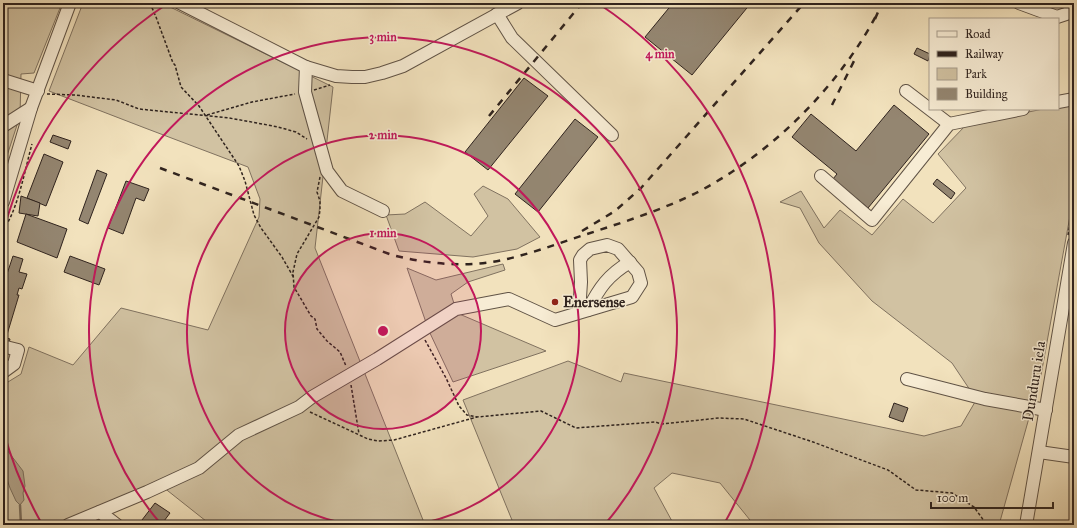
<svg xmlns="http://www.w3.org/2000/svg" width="1077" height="528" font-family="'IM FELL Great Primer',serif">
<rect width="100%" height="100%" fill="#f2e2bd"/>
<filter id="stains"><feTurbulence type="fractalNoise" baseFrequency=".005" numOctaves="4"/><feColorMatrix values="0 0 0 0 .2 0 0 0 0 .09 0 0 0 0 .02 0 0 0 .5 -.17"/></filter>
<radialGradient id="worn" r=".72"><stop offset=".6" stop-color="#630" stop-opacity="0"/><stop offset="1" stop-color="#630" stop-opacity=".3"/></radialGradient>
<g fill="#d1c2a2" stroke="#807260">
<polygon points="3,3 62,3 34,73 21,74 20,116 3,168"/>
<polygon points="83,3 162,3 333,87 315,248 425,525 211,525 163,487 58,525 3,525 3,385 21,374 29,347 73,365 121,308 208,330 259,217 260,199 248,167 145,128 49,91"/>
<polygon points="1074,102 1074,194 1041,375 999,525 754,525 720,483 672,473 654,488 673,523 673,525 514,525 463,400 568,361 621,382 624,373 924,436 961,426 975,402 970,390 952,363 872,301 819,243 800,208 780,202 801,191 824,228 840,210 872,235 903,199 933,223 966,188 938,154 966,125 1043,109 1058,109 1058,106"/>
<polygon points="483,186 508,199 540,237 517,249 473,257 399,251 386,215 405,214 425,202 471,236 488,216 474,194"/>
<polygon points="503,264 505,270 468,282 451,294 457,313 546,351 453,382 429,331 407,268 436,280"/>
</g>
<polygon fill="#b0a187" stroke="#7c6f5d" points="3,442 7,450 23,471 25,486 23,493 24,500 20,505 16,501 10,488 3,468"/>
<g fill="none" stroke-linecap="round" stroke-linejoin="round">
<polyline stroke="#7c6f5d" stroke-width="2.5" points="20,505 21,525"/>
</g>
<g fill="#948671" stroke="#2f231e">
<polygon points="673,3 751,3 692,75 645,37"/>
<polygon points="917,48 930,54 928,61 914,54"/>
<polygon points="524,78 548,96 488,170 465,152"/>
<polygon points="894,105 929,134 868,208 833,179 837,174 792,137 811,114 856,151"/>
<polygon points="575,119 598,137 538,212 515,194"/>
<polygon points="53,135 71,141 68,149 50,142"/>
<polygon points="44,154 63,162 46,206 27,198"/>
<polygon points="97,170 107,174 88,224 79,220"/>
<polygon points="937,179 955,193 951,199 933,184"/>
<polygon points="126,181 149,189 144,201 136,198 123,234 108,228"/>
<polygon points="21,196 40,203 38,216 19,213"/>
<polygon points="26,214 67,229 57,258 17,242"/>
<polygon points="13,256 23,259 19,272 27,274 22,289 19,288 17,295 19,295 6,338 3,337 3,286"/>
<polygon points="70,256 105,269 99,285 64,272"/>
<polygon points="3,337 10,339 9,343 3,341"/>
<polygon points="894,403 908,408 903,422 889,417"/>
<polygon points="155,503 170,513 161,525 148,525 142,520"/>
</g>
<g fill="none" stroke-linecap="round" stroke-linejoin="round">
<polyline stroke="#cbbc9d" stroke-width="12" stroke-dasharray="12 6" stroke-linecap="butt" points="3,353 4,353"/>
<defs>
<g id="minor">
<polyline points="180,3 306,67 336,76 352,77 365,77 382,73 403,66 518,3"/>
<polyline points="1019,3 1057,17 1069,13 1071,3"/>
<polyline points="497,14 512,38 612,135"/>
<polyline points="306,67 305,92 327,171 342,191 383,211"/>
<polyline points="3,80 38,91"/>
<polyline points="906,91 949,124"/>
<polyline points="1058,102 1074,99"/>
<polyline points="3,126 31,108"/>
<polyline points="821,176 872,220 949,124 1023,109"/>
<polyline points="3,202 31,108 70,3"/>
<path d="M 588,310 C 599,288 608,275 630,262"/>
<polyline points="3,372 14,364 18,350 6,347"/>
<polyline points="907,379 985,399 1046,410"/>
<polyline points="1039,452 1074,457"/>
<polyline points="100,512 117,525"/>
<polyline points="68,525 147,492 199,468 239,435 299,407 312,397 377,359 456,309 509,299 555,320 632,297 641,283 638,272 618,249 607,245 590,249 583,255 580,260 581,282 579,313"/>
<polyline points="1026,525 1074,243"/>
</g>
</defs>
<use href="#minor" stroke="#605346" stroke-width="14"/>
<g stroke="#2f231e" stroke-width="1.5" stroke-dasharray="3 2" stroke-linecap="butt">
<polyline points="150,3 156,17 173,63 175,65 181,87 199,106 239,166 245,181 254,215 261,228 282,257 294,278"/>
<polyline points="314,90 330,85"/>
<polyline points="47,94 75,95 116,100 139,109 229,118 257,123 278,127 296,132 307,139"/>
<polyline points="207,115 252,102 295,94"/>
<polyline points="320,177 317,192 320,201 320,210 319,217 297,254 293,272 294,287 311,316 315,319 317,329 327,341 340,352 346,366"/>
<path d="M 3,230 C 18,210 25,169 32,144"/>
<polyline points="1068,235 1074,203"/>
<polyline points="425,340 446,378 459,406 467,415 477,417"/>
<polyline points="351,385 359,434"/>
<polyline points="310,412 368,439 378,441 394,440 477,417 541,411 576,428 655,422 662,424 719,418 744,419 813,442 888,470 916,490 952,493 974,507 987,525"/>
</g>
<use href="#minor" stroke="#f7ecd4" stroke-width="12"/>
<g stroke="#2f231e" stroke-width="2.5" stroke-dasharray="7 7" stroke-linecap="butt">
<polyline points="875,19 882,3"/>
<polyline points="832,105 856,57"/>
<polyline points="489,116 582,3"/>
<path d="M 160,168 L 392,255 C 428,264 466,268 503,260 C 530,254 557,244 584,235 C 621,223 659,211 694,194 C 769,156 838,88 877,14"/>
<polyline points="582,231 615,211 641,188 804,3"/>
</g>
</g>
<circle cx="383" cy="331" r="98" fill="#c2185b" fill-opacity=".12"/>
<g fill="none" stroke="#c2185b" stroke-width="2">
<circle cx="383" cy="331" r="98"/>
<path d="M354 525A196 196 0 1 1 412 525"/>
<path d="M161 524A294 294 0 1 1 605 524"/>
<path d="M42 524A392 392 0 0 1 3 429M3 233A392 392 0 0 1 167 4M599 4A392 392 0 0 1 724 524"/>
</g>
<circle fill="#8f2418" stroke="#f7ecd4" stroke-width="1.5" cx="555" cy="302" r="4"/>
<g text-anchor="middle" stroke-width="3" stroke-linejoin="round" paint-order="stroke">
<g font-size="15" font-weight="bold" fill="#2f231e" stroke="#f7ecd4" text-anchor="start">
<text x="563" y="307">Enersense</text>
</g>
<g font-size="15" fill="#2f231e" stroke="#f7ecd4">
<text transform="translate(1034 381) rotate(-81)" y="5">Dunduru iela</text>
</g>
</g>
<circle cx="383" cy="331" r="6" fill="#c2185b" stroke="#f7ecd4" stroke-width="2"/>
<g font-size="12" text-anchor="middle" font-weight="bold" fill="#c2185b" stroke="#f7ecd4" stroke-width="3" stroke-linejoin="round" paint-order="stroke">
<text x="383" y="41">3 min</text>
<text x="660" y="58">4 min</text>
<text x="383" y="139">2 min</text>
<text x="383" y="237">1 min</text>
</g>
<rect width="1077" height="528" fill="none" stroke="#f2e2bd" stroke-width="16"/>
<rect x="4" y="4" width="1069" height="520" fill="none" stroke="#2f231e" stroke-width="2"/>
<rect x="8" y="8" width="1061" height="512" fill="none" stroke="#2f231e"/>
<rect x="929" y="18" width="130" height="92" fill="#f7ecd4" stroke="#a79c8b"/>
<rect x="937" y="31" width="20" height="6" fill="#f7ecd4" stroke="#a79c8b"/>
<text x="965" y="38" font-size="12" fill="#2f231e">Road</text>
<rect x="937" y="51" width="20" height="6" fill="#2f231e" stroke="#a79c8b"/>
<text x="965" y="58" font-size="12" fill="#2f231e">Railway</text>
<rect x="937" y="68" width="20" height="12" fill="#d1c2a2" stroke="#a79c8b"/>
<text x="965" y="78" font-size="12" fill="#2f231e">Park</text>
<rect x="937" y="88" width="20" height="12" fill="#948671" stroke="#a79c8b"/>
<text x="965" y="98" font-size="12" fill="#2f231e">Building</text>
<path d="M931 502v6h122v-6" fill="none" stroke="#2f231e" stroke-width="2"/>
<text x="937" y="502" font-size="12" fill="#2f231e" stroke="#f7ecd4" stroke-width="3" paint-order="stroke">100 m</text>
<rect width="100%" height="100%" filter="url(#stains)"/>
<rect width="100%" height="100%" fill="url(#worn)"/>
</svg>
